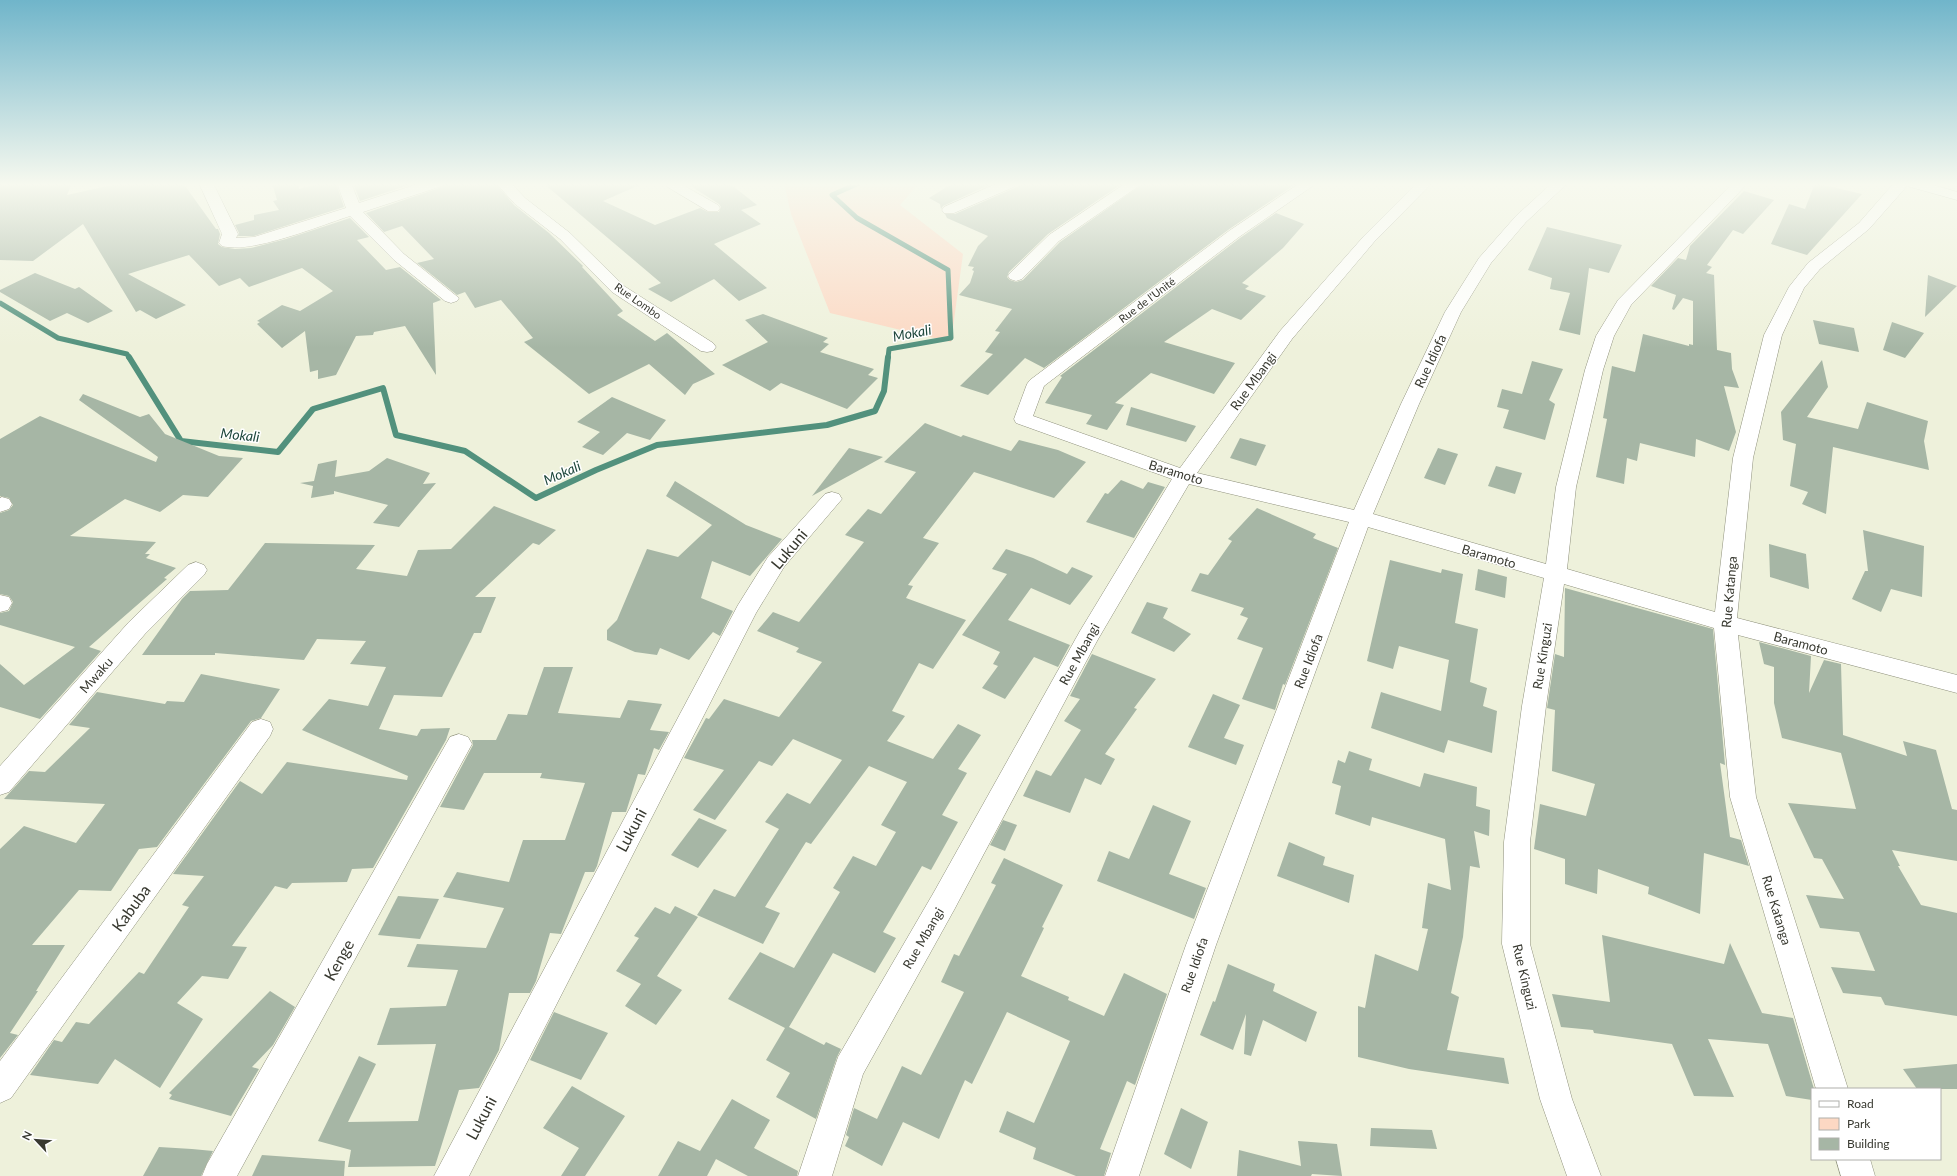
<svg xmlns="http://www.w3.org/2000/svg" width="1957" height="1176" font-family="Lato,sans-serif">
<rect width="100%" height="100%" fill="#eef1db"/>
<polygon fill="#fcd8c3" points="784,183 919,183 900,205 963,254 951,342 830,313 791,214"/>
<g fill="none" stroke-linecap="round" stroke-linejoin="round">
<g stroke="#52917d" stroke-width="5">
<polyline points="859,183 832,195 857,218 948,270 951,338 889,349 888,358"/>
<polyline points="0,303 58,338 127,354 129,358"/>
</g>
<polyline stroke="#52917d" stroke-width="6" points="129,357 181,441 278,452 313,409 383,388 396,435 465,451 536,498 596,470 657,445 827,425 875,411 884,391 888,357"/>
</g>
<g fill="#a6b6a5">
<polygon points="0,183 72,183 67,195 121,183 183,183 216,229 218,229 220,234 218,244 222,247 235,249 251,248 286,239 350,218 369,237 357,240 386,270 400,267 441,300 433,303 436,375 405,326 374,332 373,335 356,336 336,375 318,379 318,370 310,372 305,331 282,348 257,324 260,322 257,321 282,305 300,311 333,291 302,268 249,287 240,278 219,286 189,255 128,274 186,305 156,319 140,310 136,312 83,224 33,261 0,260"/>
<polygon points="272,183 297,183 299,189 321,183 336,183 344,207 254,236 238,236 239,233 235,225 254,220 254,215 279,210 273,201 277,200"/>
<polygon points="353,183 415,183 360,201"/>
<polygon points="445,183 495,183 514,205 549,233 583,266 582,267 623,311 617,315 655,341 667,333 715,374 693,384 685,395 649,364 589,394 524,342 533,338 501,300 475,308 465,292 457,295 417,263 434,259 402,226 384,232 366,213 442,187"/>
<polygon points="543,183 644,183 603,201 655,225 700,208 708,212 719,212 721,207 719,204 686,183 729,183 757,205 741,210 761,224 714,244 767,288 739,301 714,279 671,302 648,289 661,283"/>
<polygon points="953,183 993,183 943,206 941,209 940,204 929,198"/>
<polygon points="1019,183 1123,183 1048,234 1009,272 1007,277 1010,280 1016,282 1023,280 1060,242 1144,183 1297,183 1228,230 1044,368 1025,358 988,395 960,386 993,354 985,352 1000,332 995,331 1012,309 959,295 970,283 974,271 972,270 974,267 968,266 978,246 988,236 947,218 945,214 955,214 1017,187"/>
<polygon points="1815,183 1862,194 1807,255 1771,244 1789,204 1805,209"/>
<polygon points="1744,191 1774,200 1743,234 1733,230 1707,265 1712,267 1706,273 1714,275 1717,350 1731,353 1732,369 1739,388 1724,386 1736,432 1729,451 1696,439 1695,457 1640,443 1637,461 1627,458 1624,484 1596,477 1607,419 1603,418 1612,366 1635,372 1643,334 1689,346 1689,344 1693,345 1693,301 1683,298 1674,310 1672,309 1676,295 1651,286 1678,258 1686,260 1690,246"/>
<polygon points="1276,213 1304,224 1283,248 1242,283 1249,286 1245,289 1266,296 1241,320 1212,309 1164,342 1235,363 1214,394 1151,373 1115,403 1124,405 1107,430 1086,424 1092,415 1045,403 1062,377 1060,376 1240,238"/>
<polygon points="1547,227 1622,245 1609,273 1589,268 1580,335 1559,330 1570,293 1550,289 1552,278 1528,270"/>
<polygon points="35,273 75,289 79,287 113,311 88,323 67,313 50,321 0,292 0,290"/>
<polygon points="1928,275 1957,286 1925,317"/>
<polygon points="763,314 828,338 823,342 829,344 820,352 874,369 868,375 878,378 847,409 781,383 770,391 722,365 768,342 745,320"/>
<polygon points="1813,320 1854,328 1859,352 1819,344"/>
<polygon points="1892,322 1924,333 1905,358 1883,350"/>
<polygon points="1822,360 1828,387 1807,417 1858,429 1867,402 1928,421 1924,441 1929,470 1833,447 1826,514 1802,504 1808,492 1790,486 1796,444 1783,440 1781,412"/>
<polygon points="1532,361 1563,369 1549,400 1555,404 1545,440 1503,428 1509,410 1497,407 1502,389 1522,394"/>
<polygon points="83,394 140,417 149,414 165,434 219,456 243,458 208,497 183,495 160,512 125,499 70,536 156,542 145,554 150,554 146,558 176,568 164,578 167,579 89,647 101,651 40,719 0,707 0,664 24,685 75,647 0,625 0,613 9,611 13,602 9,596 0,594 0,513 9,510 13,505 9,498 0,496 0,439 40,416 156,462 158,457 79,400"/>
<polygon points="612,397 666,420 650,440 627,433 603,455 582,447 600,432 577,422"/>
<polygon points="1131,407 1196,426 1186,442 1126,425"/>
<polygon points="925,423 961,437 963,435 1011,451 1019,440 1058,450 1086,462 1054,498 974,472 923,538 939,543 908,585 913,586 906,598 966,620 933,669 919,663 892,711 905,716 887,741 933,759 958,724 981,735 958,769 967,773 942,815 958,822 931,870 922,866 883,932 896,938 875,973 833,953 789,1027 824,1045 826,1042 841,1049 837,1057 816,1119 776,1097 790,1073 766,1060 785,1028 728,999 760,952 794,968 840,892 833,888 853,856 876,866 896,832 881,825 907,782 869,766 811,844 806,842 765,907 780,913 763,944 697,915 714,889 735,897 779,829 765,822 787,793 810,804 842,760 793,739 772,766 759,761 715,820 693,810 724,770 684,758 706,718 709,719 724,699 779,717 822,662 796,652 799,648 757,631 773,612 799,622 864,542 845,535 868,509 881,514 916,472 884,462"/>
<polygon points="1240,438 1266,445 1256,466 1230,458"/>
<polygon points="849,448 883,457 812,496"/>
<polygon points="1438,448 1458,454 1445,485 1424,478"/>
<polygon points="387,458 430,473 423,484 436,483 399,527 373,523 388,505 334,491 334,494 311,498 313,486 300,483 314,481 318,464 337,460 335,477 369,471"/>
<polygon points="1496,466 1522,473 1515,494 1488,486"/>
<polygon points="1121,480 1143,489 1148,482 1165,487 1134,538 1086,522 1105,493 1108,494"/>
<polygon points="675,481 746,525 782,539 750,576 712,561 701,598 733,611 720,636 713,632 689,660 660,648 657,655 635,652 607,640 607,630 617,620 647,549 678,557 712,525 666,496"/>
<polygon points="494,506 556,530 539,545 533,543 475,597 496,597 481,633 474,633 442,697 394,695 379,729 417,736 421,729 450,728 446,740 373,868 352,869 347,882 292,883 287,889 275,886 232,946 247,947 228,979 202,976 177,1003 203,1019 160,1088 115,1059 98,1084 30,1075 54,1040 62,1042 76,1022 89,1024 139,972 144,974 189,907 182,905 204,876 173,874 240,781 262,794 287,762 407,780 408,776 302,730 329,699 368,706 386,667 350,664 366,641 317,639 304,660 215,653 215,655 142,655 182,599 190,591 228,590 265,543 375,545 356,569 407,576 418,550 451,549"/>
<polygon points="1257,508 1316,534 1313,538 1338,548 1285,685 1283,684 1275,710 1242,699 1263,648 1237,639 1248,618 1240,615 1244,608 1191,591 1200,573 1208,575 1232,541 1228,539"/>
<polygon points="1863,530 1924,546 1922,597 1891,589 1881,612 1852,599 1865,571 1868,571"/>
<polygon points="1769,544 1806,554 1809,589 1770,577"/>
<polygon points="1006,549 1033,558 1067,574 1072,567 1093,576 1070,605 1031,588 1008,620 1070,645 1058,667 1034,657 1005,699 982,688 998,666 993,664 1000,652 962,635 1007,574 992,569"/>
<polygon points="1390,560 1441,573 1442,569 1463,574 1455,623 1478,629 1470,682 1487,688 1483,706 1497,711 1492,753 1448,740 1444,753 1371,728 1381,692 1441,711 1449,660 1399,646 1393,669 1367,661"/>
<polygon points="1478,569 1507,577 1505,598 1475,590"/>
<polygon points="1565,588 1713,629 1725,765 1720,763 1730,837 1741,840 1749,866 1704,853 1700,914 1648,894 1649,887 1598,869 1597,894 1565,884 1565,859 1534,849 1540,804 1586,816 1595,784 1552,771 1555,710 1547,708 1555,654 1564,657"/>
<polygon points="1147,602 1168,608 1163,618 1191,634 1174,652 1131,633"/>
<polygon points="1759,642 1811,656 1809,693 1824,660 1841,664 1843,735 1907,756 1903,741 1936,750 1952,809 1957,810 1957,861 1892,850 1900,866 1898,866 1921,905 1957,913 1957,1016 1885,1005 1881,997 1843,993 1831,967 1875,971 1859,932 1820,928 1806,895 1844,899 1822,859 1814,858 1788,803 1856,809 1841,753 1782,738 1774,703 1774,667 1764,664"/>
<polygon points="1092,654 1156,679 1134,708 1137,709 1105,754 1115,759 1101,785 1085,778 1070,813 1023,796 1036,770 1051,776 1081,730 1064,721 1080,699 1070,696"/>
<polygon points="544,667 573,667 558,713 620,718 628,700 662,704 650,730 669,732 659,750 654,748 645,775 638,774 626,812 612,812 597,866 594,872 585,872 561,934 550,933 536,981 530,993 509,993 499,1050 479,1088 459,1090 435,1166 348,1167 351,1150 318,1141 359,1056 376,1064 348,1122 418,1121 436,1044 377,1045 390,1008 446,1006 458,970 407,967 417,944 486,948 504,908 443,897 457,872 509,882 523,840 565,840 585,783 540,778 542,773 484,773 464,810 440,807 473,745 472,740 496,740 508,714 527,715"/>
<polygon points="201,674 280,689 261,718 251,721 157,847 139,849 111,891 79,890 32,945 65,945 36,991 38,991 10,1033 18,1035 0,1058 0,849 24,826 76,843 105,804 4,799 29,771 45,772 90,728 69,725 97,692 165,704 167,701 184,702"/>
<polygon points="1213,694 1240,705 1224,738 1244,745 1236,765 1188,747"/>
<polygon points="1349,751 1372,759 1369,770 1420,787 1424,773 1477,787 1476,806 1490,810 1489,836 1474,831 1480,868 1470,866 1463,937 1451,993 1459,997 1447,1050 1504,1058 1509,1084 1409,1069 1358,1057 1358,1006 1365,1008 1375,954 1418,971 1428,929 1422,928 1428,883 1451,890 1445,839 1372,817 1370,826 1335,814 1341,786 1332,783 1338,760 1345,763"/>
<polygon points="1153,805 1191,821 1169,874 1206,888 1194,919 1097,881 1109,851 1129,859"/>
<polygon points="699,818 727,830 698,868 671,855"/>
<polygon points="1003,820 1017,825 1005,851 990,845"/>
<polygon points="1289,842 1325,857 1323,865 1354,875 1349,903 1277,876"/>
<polygon points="1004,858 1063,885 1042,927 1044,928 1021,976 1069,997 1068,1000 1104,1016 1124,973 1167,994 1135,1085 1127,1081 1100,1149 1111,1153 1104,1176 1076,1176 1033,1159 1036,1148 999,1132 1007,1111 1034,1123 1070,1041 1007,1012 972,1084 965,1080 939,1139 903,1122 882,1166 845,1146 849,1137 846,1135 854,1108 877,1119 902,1066 921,1075 964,992 941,982 954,954 959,956 996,885 991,883"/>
<polygon points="398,896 439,899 420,939 378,935"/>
<polygon points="675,906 698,917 657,976 682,990 656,1025 625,1006 641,984 616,971 639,938 634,936 655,907 670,914"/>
<polygon points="1602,935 1724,964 1730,943 1762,1013 1793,1018 1814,1089 1812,1089 1812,1100 1786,1096 1768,1044 1708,1039 1734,1097 1694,1096 1672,1044 1594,1033 1593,1030 1561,1027 1552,994 1610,1002"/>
<polygon points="1228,964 1275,984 1273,991 1317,1012 1306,1042 1263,1020 1251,1056 1244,1054 1246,1014 1233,1050 1200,1035 1213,1001 1215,1002"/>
<polygon points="270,991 295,1007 273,1045 252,1067 259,1069 231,1116 169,1099 172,1095 169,1093"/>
<polygon points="554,1012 608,1033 581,1080 530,1060"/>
<polygon points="1957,1064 1957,1089 1917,1089 1903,1069"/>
<polygon points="572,1086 625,1116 585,1176 561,1176 579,1148 543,1128"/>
<polygon points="732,1099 770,1120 754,1148 798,1171 797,1176 748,1176 716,1159 707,1176 658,1176 678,1141 700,1151"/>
<polygon points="1181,1108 1208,1122 1191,1169 1164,1154"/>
<polygon points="1371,1128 1432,1130 1437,1149 1370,1146"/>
<polygon points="1298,1141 1337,1144 1342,1176 1312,1174 1311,1176 1237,1176 1239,1150 1301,1166"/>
<polygon points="159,1147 192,1149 213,1151 201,1176 143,1176"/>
<polygon points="262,1155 345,1161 344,1176 252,1176"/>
</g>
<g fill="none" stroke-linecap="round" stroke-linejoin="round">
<defs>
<g id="street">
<path d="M 199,183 L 213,183 L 238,234 L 236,238 L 254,237 L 346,208 L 337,183 L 351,183 L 359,203 L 421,183 L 444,183 L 442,186 L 363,212 L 404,254 L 459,298 L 457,301 L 451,303 L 445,301 L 394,260 L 350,216 C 319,226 252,254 222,246 L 219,243 L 222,234 Z"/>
<polygon points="496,183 511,183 525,198 570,233 624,286 713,343 716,347 713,351 707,352 701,351 612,292 560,239 515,204"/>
<polygon points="661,183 679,183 718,205 720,208 718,211 708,211"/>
<polygon points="998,183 1018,183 1016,186 954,213 944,213 942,210 944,207"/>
<polygon points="1126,183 1143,183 1059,241 1022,279 1016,281 1010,279 1008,276 1010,273 1049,235"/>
<polygon points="1300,183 1317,183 1239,237 1044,386 1033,416 1180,468 1280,331 1364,236 1417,183 1432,183 1374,242 1292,339 1197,473 1354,510 1401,404 1445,312 1479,258 1516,216 1552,183 1568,183 1526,222 1491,263 1461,312 1419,404 1373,514 1546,564 1556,487 1585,370 1596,336 1618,300 1733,183 1748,183 1631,305 1614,336 1603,370 1576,487 1567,569 1715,612 1733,458 1764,335 1789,287 1808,263 1859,223 1894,183 1927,183 1957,192 1957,200 1907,186 1869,229 1820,269 1804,288 1782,335 1753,458 1737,618 1957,675 1957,693 1738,635 1756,797 1848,1089 1816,1089 1730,797 1714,628 1564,584 1546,706 1530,842 1530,944 1572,1099 1601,1176 1567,1176 1540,1099 1502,944 1504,842 1522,706 1544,578 1368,527 1216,945 1139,1176 1105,1176 1186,945 1349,522 1189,484 1097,641 954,910 863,1074 832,1176 798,1176 838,1057 934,892 1080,631 1172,479 1016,423 1014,419 1027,384 1030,380 1229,231"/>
<polygon points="832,492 839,494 842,499 784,567 756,613 469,1176 434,1176 738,605 768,557 825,494"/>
<polygon points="2,497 9,499 12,504 9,509 0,512 0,498"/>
<polygon points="196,562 204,565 207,570 204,575 145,634 9,792 0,795 0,766 129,622 188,565"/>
<polygon points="0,595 9,597 12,603 8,610 0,612"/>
<polygon points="261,719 270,722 273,729 270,736 11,1098 0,1103 0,1061 252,722"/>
<polygon points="459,734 468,737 472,744 237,1176 202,1176 207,1164 450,737"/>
<polygon points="1836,1159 1870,1159 1875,1176 1841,1176"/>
</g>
</defs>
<use href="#street" stroke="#8f917d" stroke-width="1"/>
<use href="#street" fill="#fff" fill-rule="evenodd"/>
</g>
<linearGradient id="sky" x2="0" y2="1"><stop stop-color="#70b5ca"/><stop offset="0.53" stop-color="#f7f9ef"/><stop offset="1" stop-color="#f7f9ef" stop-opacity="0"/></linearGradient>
<rect width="1957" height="348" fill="url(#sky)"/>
<g text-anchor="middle" stroke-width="3" stroke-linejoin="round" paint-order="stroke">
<g font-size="11" fill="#383930" stroke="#fff">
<text transform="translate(1147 300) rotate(-37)" y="4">Rue de l'Unité</text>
<text transform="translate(638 301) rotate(35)" y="4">Rue Lombo</text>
</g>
<g font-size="13" fill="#383930" stroke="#fff">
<text transform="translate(1430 361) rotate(-65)" y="5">Rue Idiofa</text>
<text transform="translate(1253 381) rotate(-54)" y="5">Rue Mbangi</text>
<text transform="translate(1176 472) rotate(17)" y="5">Baramoto</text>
<text transform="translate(1489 556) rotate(16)" y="5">Baramoto</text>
<text transform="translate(1729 592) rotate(-85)" y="5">Rue Katanga</text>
<text transform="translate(1801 643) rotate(15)" y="5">Baramoto</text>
<text transform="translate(1079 654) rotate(-61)" y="5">Rue Mbangi</text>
<text transform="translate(1542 656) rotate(-81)" y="5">Rue Kinguzi</text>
<text transform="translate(1308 661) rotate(-69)" y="5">Rue Idiofa</text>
<text transform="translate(96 675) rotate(-49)" y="5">Mwaku</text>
<text transform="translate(1777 910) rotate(73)" y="5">Rue Katanga</text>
<text transform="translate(923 938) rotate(-60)" y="5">Rue Mbangi</text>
<text transform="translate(1194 965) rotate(-71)" y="5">Rue Idiofa</text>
<text transform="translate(1525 977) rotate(77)" y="5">Rue Kinguzi</text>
</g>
<g font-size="14" font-style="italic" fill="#1e473c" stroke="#fff">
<text transform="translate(912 333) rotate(-11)" y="5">Mokali</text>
<text transform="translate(240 435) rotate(6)" y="5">Mokali</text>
<text transform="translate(562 473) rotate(-24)" y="5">Mokali</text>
</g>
<g font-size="16" fill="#383930" stroke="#fff">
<text transform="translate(789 549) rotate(-50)" y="6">Lukuni</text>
<text transform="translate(631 830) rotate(-62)" y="6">Lukuni</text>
<text transform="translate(131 908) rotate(-54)" y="6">Kabuba</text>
<text transform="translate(339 960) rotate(-61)" y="6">Kenge</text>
<text transform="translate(481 1118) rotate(-62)" y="6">Lukuni</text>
</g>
</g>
<rect x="1811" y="1088" width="130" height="72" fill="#ffffff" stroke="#afb0ac"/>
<rect x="1819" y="1101" width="20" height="6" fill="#ffffff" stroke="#afb0ac"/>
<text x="1847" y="1108" font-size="12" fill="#383930">Road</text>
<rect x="1819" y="1118" width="20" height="12" fill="#fcd8c3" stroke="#afb0ac"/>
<text x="1847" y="1128" font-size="12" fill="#383930">Park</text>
<rect x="1819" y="1138" width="20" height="12" fill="#a6b6a5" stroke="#afb0ac"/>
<text x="1847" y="1148" font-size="12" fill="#383930">Building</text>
<g transform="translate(36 1140) rotate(296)" stroke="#ffffff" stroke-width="3" paint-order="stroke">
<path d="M0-3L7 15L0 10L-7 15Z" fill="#383930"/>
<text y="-6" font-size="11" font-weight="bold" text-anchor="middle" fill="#383930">N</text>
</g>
</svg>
